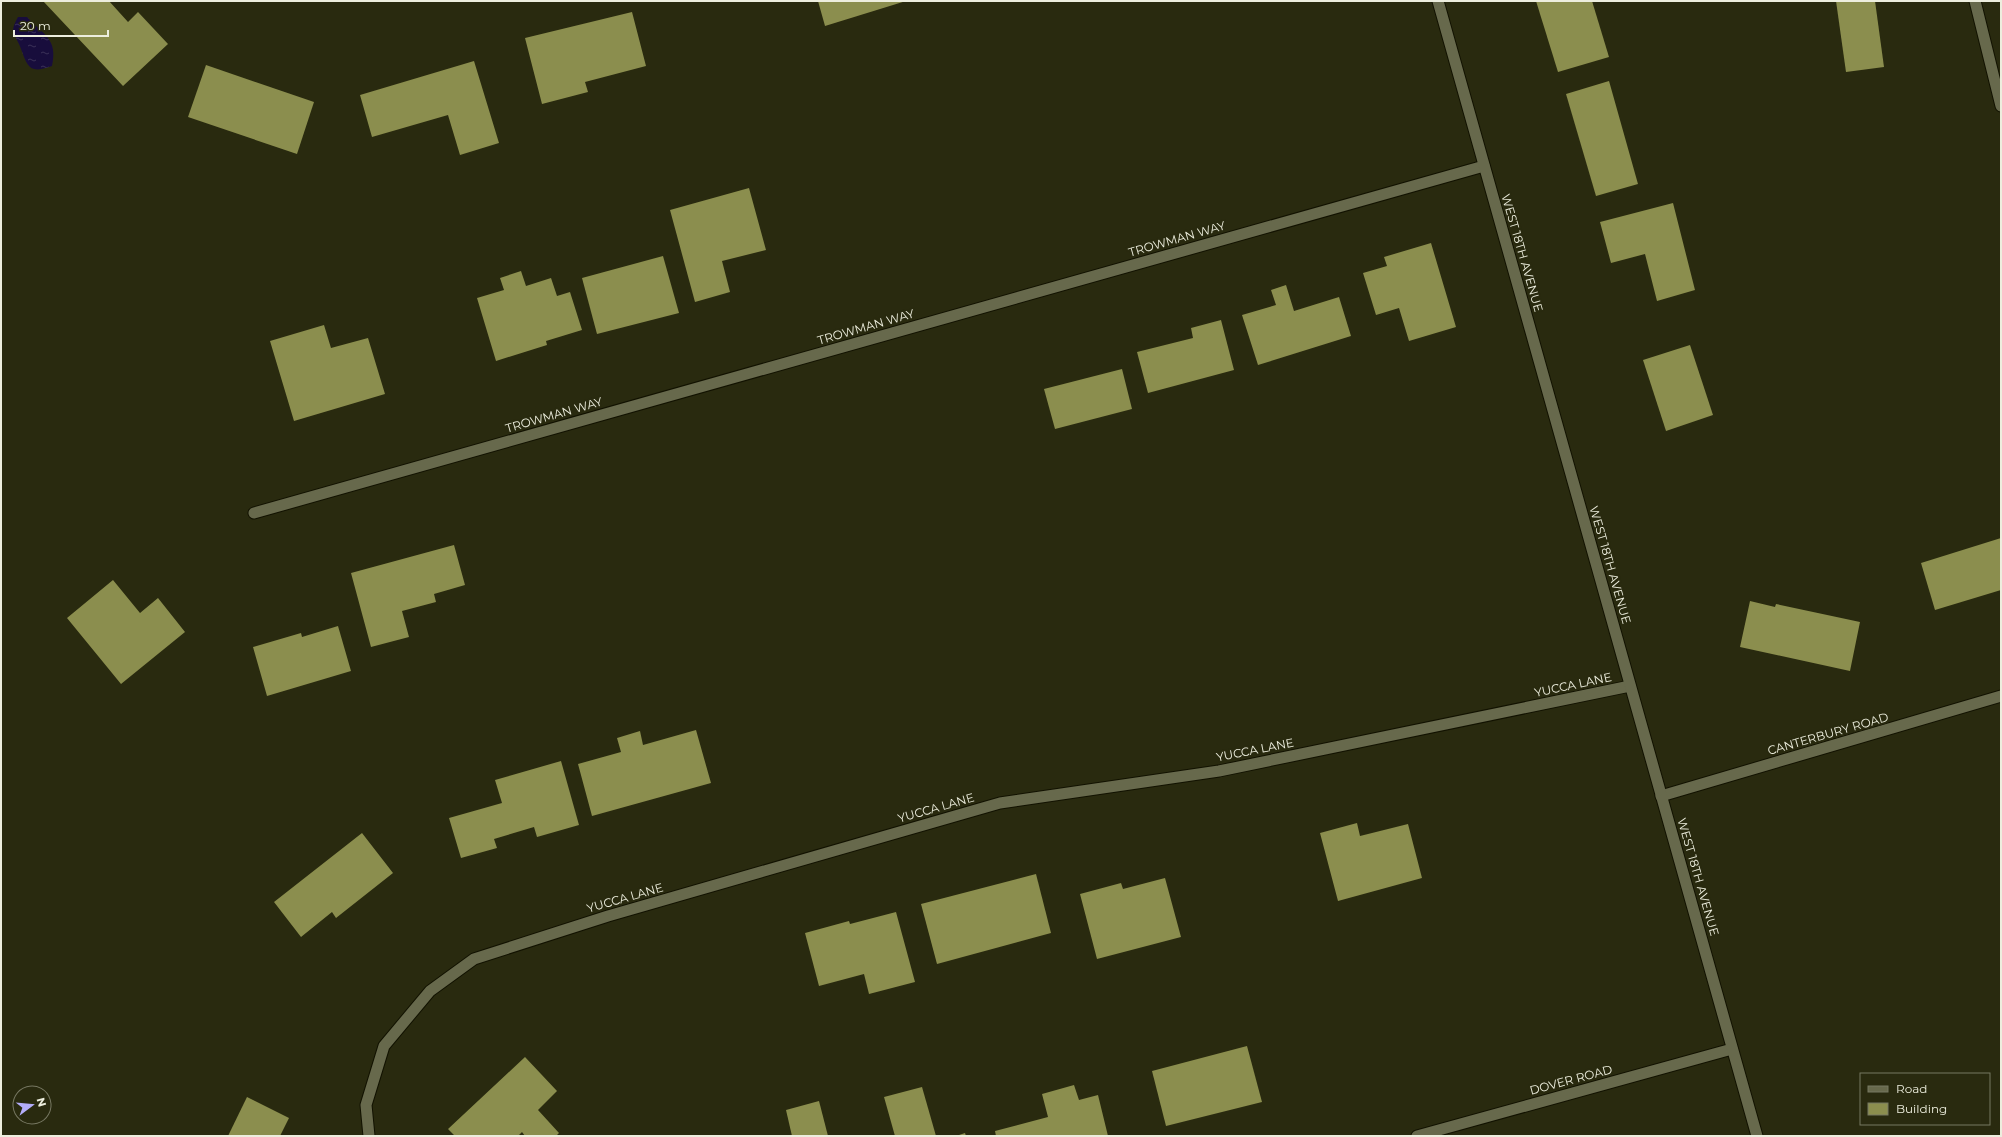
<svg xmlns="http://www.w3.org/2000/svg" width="2002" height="1137" font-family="Montserrat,sans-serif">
<defs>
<pattern id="water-ripples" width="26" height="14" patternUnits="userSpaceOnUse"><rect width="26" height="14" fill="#180d3c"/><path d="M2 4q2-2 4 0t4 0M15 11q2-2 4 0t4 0" fill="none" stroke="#3a3158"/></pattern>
</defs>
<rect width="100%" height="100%" fill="#292a0f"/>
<path fill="url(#water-ripples)" d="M 18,17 L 27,17 C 44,35 58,39 52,66 C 30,74 28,68 21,49 C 16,34 8,34 18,17 Z"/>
<g fill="#8b8e4e">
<polygon points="43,1 109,1 128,22 138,12 168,44 123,86"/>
<polygon points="818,1 906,1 825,26"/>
<polygon points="1536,1 1592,1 1609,57 1558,72"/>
<polygon points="1836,1 1875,1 1884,67 1846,72"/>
<polygon points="632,12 646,66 585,82 588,92 542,104 525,38"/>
<polygon points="474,61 499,143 460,155 448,115 372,137 360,95"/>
<polygon points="206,65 314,102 297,154 188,117"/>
<polygon points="1609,81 1638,184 1596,196 1566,94"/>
<polygon points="749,188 766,250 722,261 730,292 695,302 670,210"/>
<polygon points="1673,203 1695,290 1657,301 1645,254 1611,263 1600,222"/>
<polygon points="1431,243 1456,327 1409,341 1399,308 1376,315 1363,273 1387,266 1384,257"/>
<polygon points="663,256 679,313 597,334 582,278"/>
<polygon points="521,271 526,286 551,278 557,296 570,292 582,330 546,341 547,345 496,361 477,298 504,290 500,278"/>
<polygon points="1286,285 1294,311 1339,297 1351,336 1258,365 1242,315 1276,305 1271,290"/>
<polygon points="1221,320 1234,370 1148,393 1137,352 1193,338 1191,328"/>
<polygon points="324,325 331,348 368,338 385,394 294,421 270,341"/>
<polygon points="1690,345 1713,415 1666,431 1643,360"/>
<polygon points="1122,369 1132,409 1055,429 1044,389"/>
<polygon points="2001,538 2001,590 1935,610 1921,563"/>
<polygon points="454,545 465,585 434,594 436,602 402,611 409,637 371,647 351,573"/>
<polygon points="113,580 140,613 158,598 185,632 121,684 67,618"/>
<polygon points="1750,601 1775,607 1776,604 1860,622 1850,671 1740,647"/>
<polygon points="338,626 351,671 267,696 253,647 301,633 302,637"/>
<polygon points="696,730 711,783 592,816 578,764 621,752 617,738 640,731 643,745"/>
<polygon points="561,761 579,825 537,837 534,827 494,839 497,848 461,858 449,818 502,803 495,780"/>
<polygon points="1357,823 1360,836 1408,824 1422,878 1338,901 1320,833"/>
<polygon points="362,833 393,873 336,918 332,912 301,937 274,902"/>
<polygon points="1036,874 1051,933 937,964 921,904"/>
<polygon points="1165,878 1181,937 1097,959 1080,894 1121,883 1123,889"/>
<polygon points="896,912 915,982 869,994 864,974 819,986 805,933 849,921 850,924"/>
<polygon points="1247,1046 1262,1102 1166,1126 1152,1071"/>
<polygon points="525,1057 557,1091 538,1110 559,1133 556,1136 525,1136 522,1132 518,1136 455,1136 448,1129"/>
<polygon points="1074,1085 1079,1100 1098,1095 1108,1136 996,1136 995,1131 1048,1117 1042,1094"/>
<polygon points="922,1087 936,1136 895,1136 884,1097"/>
<polygon points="247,1097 289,1118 280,1136 228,1136"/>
<polygon points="819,1101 828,1136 792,1136 786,1110"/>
<polygon points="965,1133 966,1136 956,1136"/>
</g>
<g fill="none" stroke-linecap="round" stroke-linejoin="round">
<defs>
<g id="minor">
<polyline points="1975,1 2001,106"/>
<polyline points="254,513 1484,166"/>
<polyline points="1661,796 2001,696"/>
<polyline points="369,1136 366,1105 384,1046 430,991 474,959 608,916 1000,803 1219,771 1630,686"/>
<polyline points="1417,1136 1732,1049"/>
</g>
<polyline id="tertiary" points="1438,1 1757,1136"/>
</defs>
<use href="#minor" stroke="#121200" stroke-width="13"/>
<use href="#tertiary" stroke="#121200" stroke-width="13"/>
<use href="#minor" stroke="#67694c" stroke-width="11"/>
<use href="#tertiary" stroke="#67694c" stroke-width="11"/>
</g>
<g text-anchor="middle" stroke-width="4" stroke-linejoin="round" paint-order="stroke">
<g font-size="12" fill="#edeede" stroke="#292a0f">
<text transform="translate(1177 239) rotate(-16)" y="4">TROWMAN WAY</text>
<text transform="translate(1522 253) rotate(74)" y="4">WEST 18TH AVENUE</text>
<text transform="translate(866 327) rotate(-16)" y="4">TROWMAN WAY</text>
<text transform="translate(554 415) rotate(-16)" y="4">TROWMAN WAY</text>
<text transform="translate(1610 565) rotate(74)" y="4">WEST 18TH AVENUE</text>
<text transform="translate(1573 685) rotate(-12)" y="4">YUCCA LANE</text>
<text transform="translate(1828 734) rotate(-16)" y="4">CANTERBURY ROAD</text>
<text transform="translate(1255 750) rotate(-11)" y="4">YUCCA LANE</text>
<text transform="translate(936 808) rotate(-16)" y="4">YUCCA LANE</text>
<text transform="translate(1698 877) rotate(74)" y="4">WEST 18TH AVENUE</text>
<text transform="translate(625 898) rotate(-16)" y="4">YUCCA LANE</text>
<text transform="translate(1571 1080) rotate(-15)" y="4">DOVER ROAD</text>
</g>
</g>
<rect width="2002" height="1137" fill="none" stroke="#edeede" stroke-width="4"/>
<rect x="1860" y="1073" width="130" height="52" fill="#292a0f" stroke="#777862"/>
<rect x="1868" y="1086" width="20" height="6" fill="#67694c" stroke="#777862"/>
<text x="1896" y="1093" font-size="12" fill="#edeede">Road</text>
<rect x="1868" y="1103" width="20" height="12" fill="#8b8e4e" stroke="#777862"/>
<text x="1896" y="1113" font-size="12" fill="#edeede">Building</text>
<g transform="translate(32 1105) rotate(74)"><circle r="19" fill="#292a0f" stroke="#777862"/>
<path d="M0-3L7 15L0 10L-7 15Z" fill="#b3adf9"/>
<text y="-6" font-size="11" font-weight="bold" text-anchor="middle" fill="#edeede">N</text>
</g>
<path d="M14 30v6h94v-6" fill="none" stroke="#edeede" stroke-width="2"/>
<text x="20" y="30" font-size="12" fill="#edeede" stroke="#292a0f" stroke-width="3" paint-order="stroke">20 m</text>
</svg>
